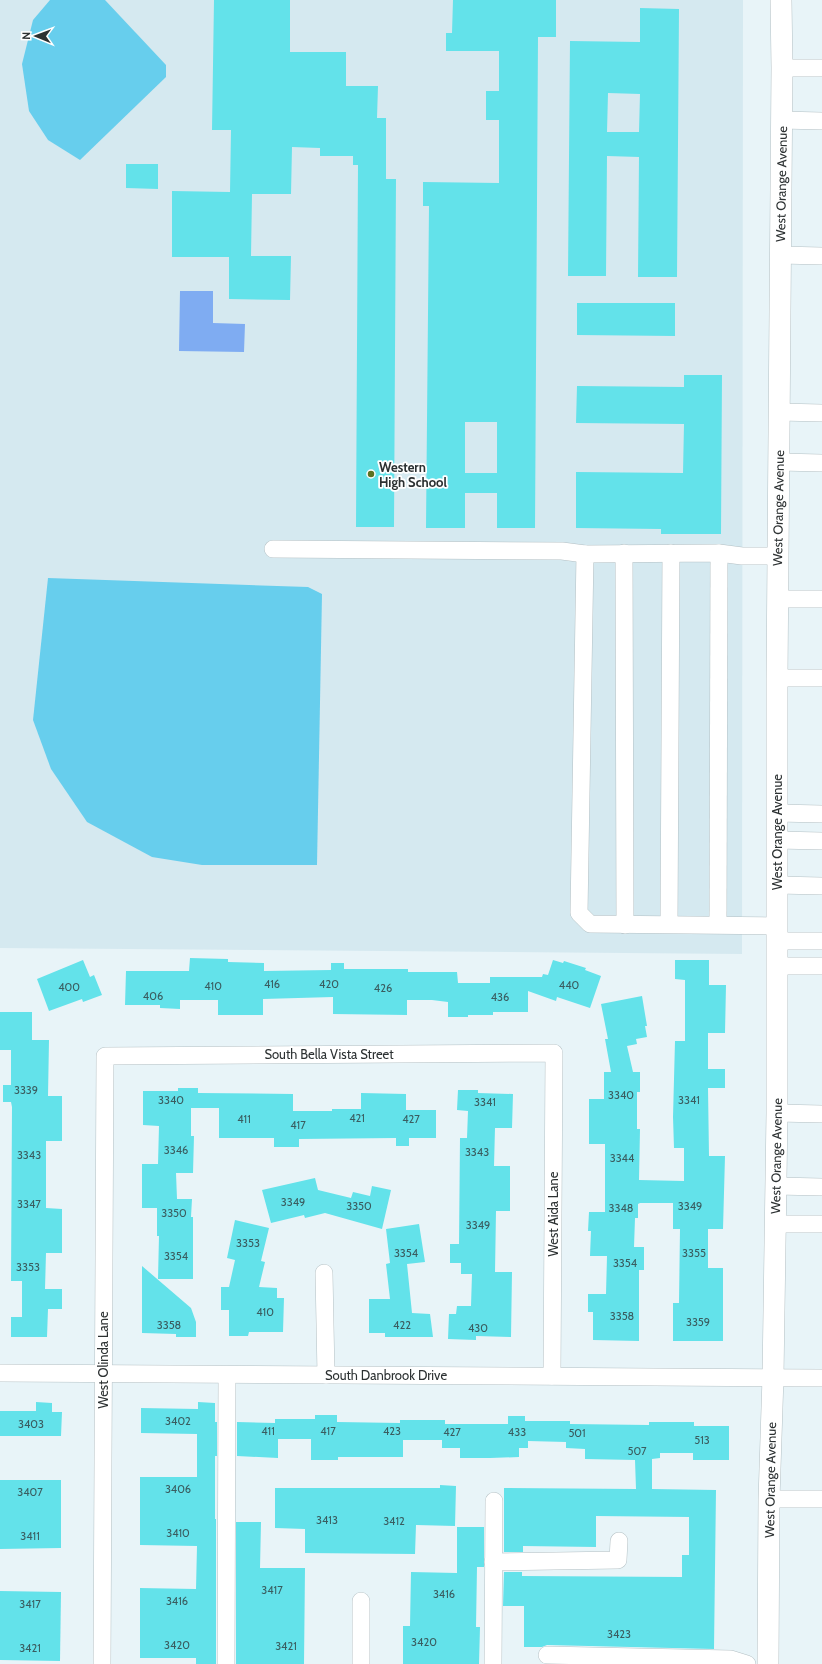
<svg xmlns="http://www.w3.org/2000/svg" width="822" height="1664" font-family="Cabin,sans-serif">
<rect width="100%" height="100%" fill="#e8f4f8"/>
<polygon fill="#d5e9f0" points="0,0 743,0 742,954 0,948"/>
<g fill="#67ceed">
<polygon points="50,0 105,0 166,65 166,77 80,160 48,140 29,111 22,64 33,20"/>
<polygon points="48,578 308,587 322,594 317,865 202,865 152,857 87,822 51,769 33,720"/>
</g>
<polygon fill="#7facf2" points="180,291 213,291 213,323 245,324 244,352 179,351"/>
<g fill="#63e2ea" fill-rule="evenodd">
<polygon points="214,0 290,0 290,52 346,52 346,86 378,86 377,118 386,118 386,179 396,179 394,527 356,527 358,165 353,165 353,156 320,156 320,148 292,147 291,194 252,194 251,256 291,256 290,300 229,299 229,257 172,257 172,191 230,192 231,130 212,130"/>
<path d="M 453,0 L 556,0 L 556,37 L 538,37 L 535,528 L 497,528 L 497,493 L 465,493 L 465,528 L 426,528 L 429,206 L 423,206 L 423,182 L 499,183 L 499,120 L 486,120 L 486,91 L 499,91 L 499,51 L 446,51 L 446,33 L 452,33 ZM 465,422 L 497,422 L 497,473 L 465,473 Z"/>
<path d="M 640,8 L 679,9 L 677,277 L 638,277 L 639,157 L 607,156 L 606,276 L 568,276 L 570,41 L 640,42 ZM 608,93 L 640,94 L 639,132 L 607,132 Z"/>
<polygon points="126,164 158,164 158,189 126,188"/>
<polygon points="577,303 675,303 675,336 577,335"/>
<polygon points="684,375 722,375 721,534 661,534 661,529 576,528 576,472 683,473 684,424 576,423 577,386 684,387"/>
<polygon points="190,958 228,959 228,962 264,963 264,971 331,970 331,963 344,963 344,969 408,969 408,972 457,972 458,983 490,983 490,977 542,977 543,974 548,975 553,960 563,963 564,961 586,968 585,970 601,976 590,1008 557,997 556,1001 528,991 528,1012 493,1012 493,1015 468,1015 468,1017 448,1017 448,1002 432,1000 407,1000 407,1015 333,1014 333,997 263,999 263,1015 218,1015 218,1000 180,1000 180,1009 160,1008 160,1005 125,1005 126,971 189,971"/>
<polygon points="83,960 90,977 94,975 102,995 83,1002 82,999 49,1011 37,979"/>
<polygon points="675,960 709,960 709,985 726,985 725,1033 708,1033 708,1069 725,1069 725,1088 708,1088 709,1156 725,1156 723,1229 708,1229 708,1268 723,1268 723,1341 673,1341 673,1303 679,1303 680,1229 673,1229 673,1203 640,1203 638,1204 638,1218 635,1218 634,1247 644,1247 644,1270 639,1270 639,1341 593,1340 593,1312 588,1312 588,1294 606,1294 607,1256 590,1256 591,1231 588,1231 589,1212 605,1212 605,1144 589,1144 589,1099 604,1099 604,1072 611,1072 605,1039 608,1039 601,1004 642,996 647,1026 645,1026 647,1037 636,1039 637,1044 627,1046 633,1072 640,1072 640,1092 637,1092 637,1129 640,1129 639,1180 684,1181 684,1148 674,1148 673,1117 675,1041 685,1041 685,980 675,979"/>
<polygon points="0,1012 32,1012 32,1040 49,1040 48,1096 62,1096 62,1141 46,1141 46,1208 62,1209 62,1253 46,1253 45,1289 62,1289 62,1309 48,1309 47,1337 11,1337 11,1317 22,1317 22,1281 11,1281 12,1107 11,1102 3,1102 3,1085 11,1085 11,1050 0,1050"/>
<polygon points="178,1088 198,1088 198,1093 293,1094 293,1111 332,1111 332,1109 361,1109 361,1093 406,1094 406,1110 436,1110 436,1138 409,1138 409,1146 396,1146 396,1138 299,1139 299,1147 274,1147 274,1138 219,1138 219,1108 191,1108 191,1136 194,1136 193,1173 176,1173 177,1199 192,1199 191,1217 193,1217 193,1279 158,1279 159,1236 157,1236 157,1208 142,1208 142,1164 158,1164 159,1126 143,1125 143,1091 178,1091"/>
<polygon points="458,1090 478,1090 478,1093 513,1094 512,1128 495,1128 494,1166 510,1166 510,1211 496,1211 495,1272 512,1272 511,1337 476,1336 476,1340 448,1339 449,1314 456,1314 457,1306 471,1306 472,1274 461,1274 461,1263 450,1263 450,1244 459,1244 460,1138 467,1138 468,1111 457,1110"/>
<polygon points="315,1178 318,1190 351,1198 353,1192 370,1196 372,1186 391,1190 382,1229 325,1213 305,1218 304,1215 271,1223 262,1190"/>
<polygon points="235,1220 269,1228 261,1261 265,1262 259,1287 277,1288 277,1298 284,1298 283,1332 249,1332 248,1336 229,1336 229,1310 221,1310 221,1287 229,1287 235,1260 227,1258"/>
<polygon points="419,1224 425,1262 407,1264 412,1313 430,1314 433,1337 385,1337 385,1333 369,1333 369,1299 390,1299 386,1264 390,1263 386,1229"/>
<polygon points="142,1266 191,1308 196,1322 196,1337 176,1337 176,1334 142,1333"/>
<polygon points="36,1402 52,1403 52,1412 62,1412 61,1436 0,1436 0,1411 36,1411"/>
<polygon points="198,1402 215,1403 215,1422 217,1422 217,1456 215,1456 215,1519 216,1519 216,1664 196,1664 196,1658 140,1658 140,1588 196,1589 197,1546 140,1545 140,1477 197,1477 197,1434 141,1433 141,1408 198,1409"/>
<polygon points="315,1415 337,1415 337,1422 400,1423 400,1420 445,1420 445,1424 508,1424 508,1416 525,1416 525,1421 570,1421 570,1424 649,1425 649,1422 694,1422 694,1426 729,1426 729,1460 693,1460 693,1453 660,1453 660,1458 652,1459 652,1489 716,1490 714,1649 547,1645 542,1647 524,1647 524,1606 503,1606 504,1572 522,1572 522,1576 682,1577 682,1555 689,1555 689,1517 596,1516 596,1547 523,1546 523,1552 504,1552 504,1488 636,1489 635,1460 585,1459 585,1449 566,1448 566,1442 528,1441 528,1448 519,1448 519,1457 490,1458 460,1458 460,1448 442,1448 442,1440 403,1440 403,1457 338,1457 338,1460 311,1460 311,1439 278,1439 278,1458 237,1456 237,1422 275,1423 275,1419 315,1419"/>
<polygon points="0,1480 61,1480 61,1548 0,1549"/>
<polygon points="440,1485 456,1486 455,1526 416,1525 415,1554 305,1553 305,1529 275,1528 275,1488 440,1488"/>
<polygon points="236,1522 261,1522 260,1568 305,1568 304,1664 236,1664"/>
<polygon points="457,1527 484,1527 484,1567 477,1567 476,1627 480,1627 479,1664 403,1664 403,1626 410,1626 411,1572 457,1573"/>
<polygon points="0,1591 61,1592 60,1661 0,1660"/>
</g>
<g fill="none" stroke-linecap="round" stroke-linejoin="round">
<defs>
<g id="minor">
<polyline points="782,68 822,68"/>
<polyline points="781,120 822,121"/>
<polyline points="780,255 822,256"/>
<polyline points="779,412 822,413"/>
<polyline points="779,462 822,463"/>
<polyline points="273,549 562,551 585,554"/>
<polyline points="624,553 625,925"/>
<polyline points="778,599 822,599"/>
<polyline points="777,678 822,678"/>
<polyline points="777,813 822,814"/>
<polyline points="777,840 822,841"/>
<polyline points="777,885 822,886"/>
<polyline points="669,924 671,553"/>
<polyline points="718,924 719,553"/>
<polyline points="777,926 590,924 579,913 585,554 719,553 742,556 778,556"/>
<polyline points="777,941 822,941"/>
<polyline points="778,966 822,966"/>
<polyline points="777,1113 822,1114"/>
<polyline points="776,1186 822,1187"/>
<polyline points="775,1224 822,1224"/>
<polyline points="324,1273 326,1375"/>
<polyline points="0,1373 822,1378"/>
<polyline points="769,1499 822,1499"/>
<polyline points="493,1562 618,1560 619,1541"/>
<polyline points="547,1655 731,1659 747,1664"/>
<polyline points="102,1664 105,1056 554,1053 552,1376"/>
<polyline points="226,1664 227,1375"/>
<polyline points="361,1664 361,1601"/>
<polyline points="493,1664 494,1501"/>
</g>
<polyline id="major" points="768,1664 769,1499 773,1377 777,1113 777,678 782,68 781,0"/>
</defs>
<use href="#minor" stroke="#b4c0c4" stroke-width="18"/>
<use href="#major" stroke="#b4c0c4" stroke-width="22"/>
<use href="#minor" stroke="#fff" stroke-width="17"/>
<use href="#major" stroke="#fff" stroke-width="21"/>
</g>
<circle fill="#5c7121" stroke="#fff" stroke-width="1.5" cx="371" cy="474" r="4"/>
<g text-anchor="middle" stroke-width="3.5" stroke-linejoin="round" paint-order="stroke">
<g font-size="11" fill="#3a5d60">
<text x="272" y="988">416</text>
<text x="329" y="988">420</text>
<text x="569" y="989">440</text>
<text x="213" y="990">410</text>
<text x="69" y="991">400</text>
<text x="383" y="992">426</text>
<text x="153" y="1000">406</text>
<text x="500" y="1001">436</text>
<text x="26" y="1094">3339</text>
<text x="621" y="1099">3340</text>
<text x="171" y="1104">3340</text>
<text x="689" y="1104">3341</text>
<text x="485" y="1106">3341</text>
<text x="357" y="1122">421</text>
<text x="244" y="1123">411</text>
<text x="411" y="1123">427</text>
<text x="298" y="1129">417</text>
<text x="176" y="1154">3346</text>
<text x="477" y="1156">3343</text>
<text x="29" y="1159">3343</text>
<text x="622" y="1162">3344</text>
<text x="293" y="1206">3349</text>
<text x="29" y="1208">3347</text>
<text x="359" y="1210">3350</text>
<text x="690" y="1210">3349</text>
<text x="621" y="1212">3348</text>
<text x="174" y="1217">3350</text>
<text x="478" y="1229">3349</text>
<text x="248" y="1247">3353</text>
<text x="406" y="1257">3354</text>
<text x="694" y="1257">3355</text>
<text x="176" y="1260">3354</text>
<text x="625" y="1267">3354</text>
<text x="28" y="1271">3353</text>
<text x="265" y="1316">410</text>
<text x="622" y="1320">3358</text>
<text x="698" y="1326">3359</text>
<text x="169" y="1329">3358</text>
<text x="402" y="1329">422</text>
<text x="478" y="1332">430</text>
<text x="178" y="1425">3402</text>
<text x="31" y="1428">3403</text>
<text x="268" y="1435">411</text>
<text x="328" y="1435">417</text>
<text x="392" y="1435">423</text>
<text x="452" y="1436">427</text>
<text x="517" y="1436">433</text>
<text x="577" y="1437">501</text>
<text x="702" y="1444">513</text>
<text x="637" y="1455">507</text>
<text x="178" y="1493">3406</text>
<text x="30" y="1496">3407</text>
<text x="327" y="1524">3413</text>
<text x="394" y="1525">3412</text>
<text x="178" y="1537">3410</text>
<text x="30" y="1540">3411</text>
<text x="272" y="1594">3417</text>
<text x="444" y="1598">3416</text>
<text x="177" y="1605">3416</text>
<text x="30" y="1608">3417</text>
<text x="619" y="1638">3423</text>
<text x="424" y="1646">3420</text>
<text x="177" y="1649">3420</text>
<text x="286" y="1650">3421</text>
<text x="30" y="1652">3421</text>
</g>
<g font-size="13" fill="#2c3132" stroke="#fff">
<text transform="translate(781 184) rotate(-89)" y="5">West Orange Avenue</text>
<text transform="translate(778 508) rotate(-89)" y="5">West Orange Avenue</text>
<text transform="translate(777 832) rotate(-90)" y="5">West Orange Avenue</text>
<text x="329" y="1059">South Bella Vista Street</text>
<text transform="translate(776 1156) rotate(-89)" y="5">West Orange Avenue</text>
<text transform="translate(553 1214) rotate(-90)" y="5">West Aida Lane</text>
<text transform="translate(103 1360) rotate(-90)" y="5">West Olinda Lane</text>
<text x="386" y="1380">South Danbrook Drive</text>
<text transform="translate(770 1480) rotate(-89)" y="5">West Orange Avenue</text>
</g>
<g font-size="13" font-weight="bold" fill="#2c3132" stroke="#fff" text-anchor="start">
<text x="379" y="472">Western<tspan x="379" dy="15">High School</tspan></text>
</g>
</g>
<g transform="translate(36 36) rotate(271)" stroke="#ffffff" stroke-width="3" paint-order="stroke">
<path d="M0-3L7 15L0 10L-7 15Z" fill="#2c3132"/>
<text y="-6" font-size="11" font-weight="bold" text-anchor="middle" fill="#2c3132">N</text>
</g>
</svg>
